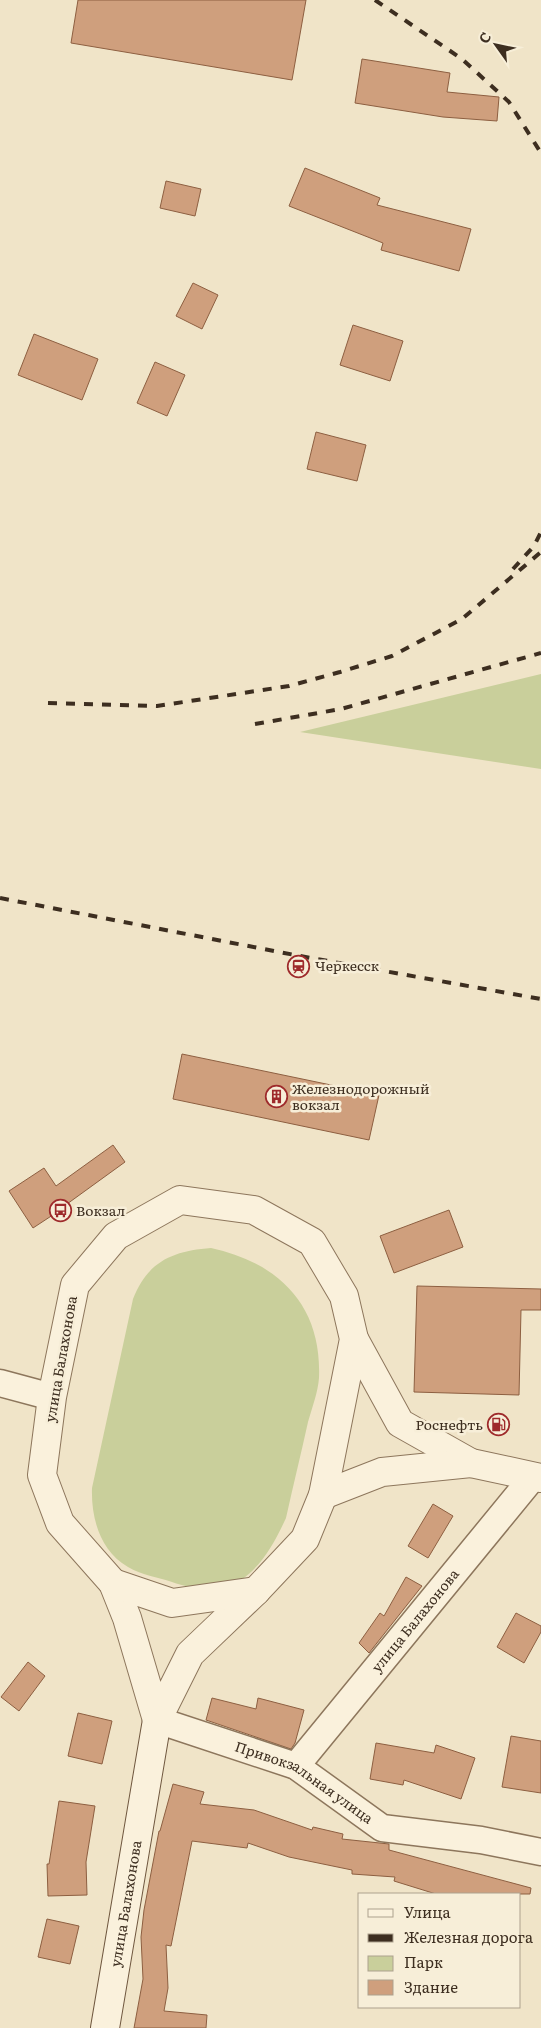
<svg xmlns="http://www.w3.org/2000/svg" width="541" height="2028" font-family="Literata,serif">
<rect width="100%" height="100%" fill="#f0e4c8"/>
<g fill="#c9cf9b">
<polygon points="541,674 541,769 300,732"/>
<path d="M 211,1248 C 279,1263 322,1305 319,1378 C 318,1392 312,1408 308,1422 C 301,1454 293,1486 286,1518 C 273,1546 256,1578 224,1588 C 208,1593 187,1587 172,1582 C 158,1577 141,1575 128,1567 C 100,1551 91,1518 92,1488 L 133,1299 C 148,1261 173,1251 211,1248 Z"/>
</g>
<g fill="#cf9f7d" stroke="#8d5f41">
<polygon points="78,0 306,0 292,80 71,43"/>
<polygon points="362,59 450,73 447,92 499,97 497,121 443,117 355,103"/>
<polygon points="305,168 380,198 377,205 471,229 459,271 381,250 383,243 289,206"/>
<polygon points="166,181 201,189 195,216 160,208"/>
<polygon points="193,283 218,295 202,329 176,316"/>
<polygon points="353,325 403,341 390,381 340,365"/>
<polygon points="34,334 98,359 82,400 18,375"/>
<polygon points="155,362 185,375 167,416 137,403"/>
<polygon points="316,432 366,445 357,481 307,469"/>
<polygon points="182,1054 379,1095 369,1140 173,1099"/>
<polygon points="113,1145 125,1162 67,1204 68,1205 33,1228 9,1191 44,1168 56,1186"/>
<polygon points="449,1210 463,1247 394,1273 380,1236"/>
<polygon points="417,1286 541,1289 541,1310 521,1310 519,1395 414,1392"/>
<polygon points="433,1504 453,1516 428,1558 408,1546"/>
<polygon points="406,1577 422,1586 369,1653 359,1643 380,1613 384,1616"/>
<polygon points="516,1613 541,1626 541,1632 524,1663 497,1647"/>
<polygon points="28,1662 45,1676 19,1711 1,1697"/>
<polygon points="212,1698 256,1709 258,1698 304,1710 295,1743 291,1749 206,1720"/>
<polygon points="78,1713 112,1721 102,1764 68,1756"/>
<polygon points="511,1736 541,1741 541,1793 502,1787"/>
<polygon points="376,1743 434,1753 436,1745 475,1758 461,1799 404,1780 403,1785 370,1779"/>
<polygon points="173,1784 204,1792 200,1804 254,1810 312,1830 313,1827 343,1834 342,1839 389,1844 389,1850 531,1888 530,1894 436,1894 394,1881 395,1877 352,1874 352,1870 289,1857 248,1843 247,1848 192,1841 171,1946 166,1945 168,1988 164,2011 207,2015 206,2028 134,2028 143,1979 141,1937 144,1910 159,1831 160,1831"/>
<polygon points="59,1801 95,1806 86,1862 87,1895 48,1896 47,1864 49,1864"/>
<polygon points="47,1919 79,1926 70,1964 38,1957"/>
</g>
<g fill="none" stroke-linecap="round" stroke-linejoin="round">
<defs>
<g id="minor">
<polyline points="0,1383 52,1397"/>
<path id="s1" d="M 157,1720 L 296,1766 L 382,1828 L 481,1840 L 541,1852"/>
<path id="s2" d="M 296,1766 L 533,1477"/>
</g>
<g id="tertiary">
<polygon points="180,1200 254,1210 312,1242 344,1296 354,1339 323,1495 305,1539 256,1591 190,1654 157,1720 127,1618 113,1583 60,1523 42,1475 52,1397 75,1285 116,1236"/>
<polyline points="354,1339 400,1423 471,1463 541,1478"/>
<polyline points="323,1495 382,1472 471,1463"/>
<polyline points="113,1583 172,1603 256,1591"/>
</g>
<g id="secondary">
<path id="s3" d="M 105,2028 L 157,1720"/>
</g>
</defs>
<use href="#minor" stroke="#8d765c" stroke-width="29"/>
<use href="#tertiary" stroke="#8d765c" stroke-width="30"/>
<use href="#secondary" stroke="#6f573f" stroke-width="30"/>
<use href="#minor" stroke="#faf1dc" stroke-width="26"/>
<use href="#tertiary" stroke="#faf1dc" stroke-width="28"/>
<use href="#secondary" stroke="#faf1dc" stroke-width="28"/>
<g stroke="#3d2e20" stroke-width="4" stroke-dasharray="9 9" stroke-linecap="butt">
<polyline points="375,0 462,59 509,102 541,153"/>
<polyline points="513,569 534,546 541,532"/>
<polyline points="48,703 157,706 289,686 340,672 392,656 462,619 541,552"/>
<polyline points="255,724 341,709 541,653"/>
<polyline points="0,898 300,956 541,999"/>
</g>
</g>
<defs>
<symbol id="station-ring" viewBox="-11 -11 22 22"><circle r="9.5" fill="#f7eed8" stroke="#9e2a2b" stroke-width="1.5"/><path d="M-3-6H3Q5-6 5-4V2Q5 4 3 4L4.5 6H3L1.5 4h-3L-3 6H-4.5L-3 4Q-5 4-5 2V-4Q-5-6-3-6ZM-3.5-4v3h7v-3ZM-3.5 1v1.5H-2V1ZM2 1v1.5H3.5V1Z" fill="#9e2a2b"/></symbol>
<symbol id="building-ring" viewBox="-11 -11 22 22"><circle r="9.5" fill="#f7eed8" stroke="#9e2a2b" stroke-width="1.5"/><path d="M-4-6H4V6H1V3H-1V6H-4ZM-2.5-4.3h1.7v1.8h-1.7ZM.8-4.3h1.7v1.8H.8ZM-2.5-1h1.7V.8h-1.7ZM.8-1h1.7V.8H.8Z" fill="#9e2a2b"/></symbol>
<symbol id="bus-ring" viewBox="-11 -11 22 22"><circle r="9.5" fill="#f7eed8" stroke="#9e2a2b" stroke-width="1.5"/><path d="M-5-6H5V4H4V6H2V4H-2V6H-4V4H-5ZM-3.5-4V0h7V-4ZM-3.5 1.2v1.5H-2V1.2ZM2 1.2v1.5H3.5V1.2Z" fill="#9e2a2b"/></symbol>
<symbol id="fuel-ring" viewBox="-11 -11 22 22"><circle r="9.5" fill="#f7eed8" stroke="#9e2a2b" stroke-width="1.5"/><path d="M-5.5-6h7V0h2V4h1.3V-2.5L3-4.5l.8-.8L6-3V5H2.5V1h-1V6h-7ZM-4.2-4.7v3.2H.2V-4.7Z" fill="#9e2a2b"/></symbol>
</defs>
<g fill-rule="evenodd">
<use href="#station-ring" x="286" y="954" width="25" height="25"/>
<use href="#building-ring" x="264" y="1084" width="25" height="25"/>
<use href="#bus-ring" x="48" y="1198" width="25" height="25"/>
<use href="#fuel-ring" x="486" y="1412" width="25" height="25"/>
</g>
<g text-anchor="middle" stroke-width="5" stroke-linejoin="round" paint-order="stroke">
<g font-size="14" fill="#3d2e20" stroke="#f7eed8" text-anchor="start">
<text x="315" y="971">Черкесск</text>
<text x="292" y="1094">Железнодорожный<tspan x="292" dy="16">вокзал</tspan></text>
<text x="76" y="1216">Вокзал</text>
<text x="483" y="1430" text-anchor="end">Роснефть</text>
</g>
<g font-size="14" fill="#3d2e20" stroke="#f7eed8">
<text transform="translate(61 1359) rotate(-80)" y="5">улица Балахонова</text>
<text dy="5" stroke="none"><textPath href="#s2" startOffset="188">улица Балахонова</textPath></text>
<text dy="5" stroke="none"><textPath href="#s1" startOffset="161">Привокзальная улица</textPath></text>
<text dy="5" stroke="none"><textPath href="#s3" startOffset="126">улица Балахонова</textPath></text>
</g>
</g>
<rect x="358" y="1893" width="162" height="115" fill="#f7eed8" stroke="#ada18e"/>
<rect x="368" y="1909" width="25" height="8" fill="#faf1dc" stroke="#ada18e"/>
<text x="404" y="1918" font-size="15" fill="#3d2e20">Улица</text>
<rect x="368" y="1934" width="25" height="8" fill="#3d2e20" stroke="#ada18e"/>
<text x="404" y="1943" font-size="15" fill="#3d2e20">Железная дорога</text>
<rect x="368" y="1956" width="25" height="15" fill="#c9cf9b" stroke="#ada18e"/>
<text x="404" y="1968" font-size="15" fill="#3d2e20">Парк</text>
<rect x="368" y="1980" width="25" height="15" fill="#cf9f7d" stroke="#ada18e"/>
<text x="404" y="1993" font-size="15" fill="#3d2e20">Здание</text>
<g transform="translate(496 45) rotate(303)" stroke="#f7eed8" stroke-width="4" paint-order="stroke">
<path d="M0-4L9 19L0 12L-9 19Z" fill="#3d2e20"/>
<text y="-8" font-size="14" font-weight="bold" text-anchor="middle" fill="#3d2e20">С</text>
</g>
</svg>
